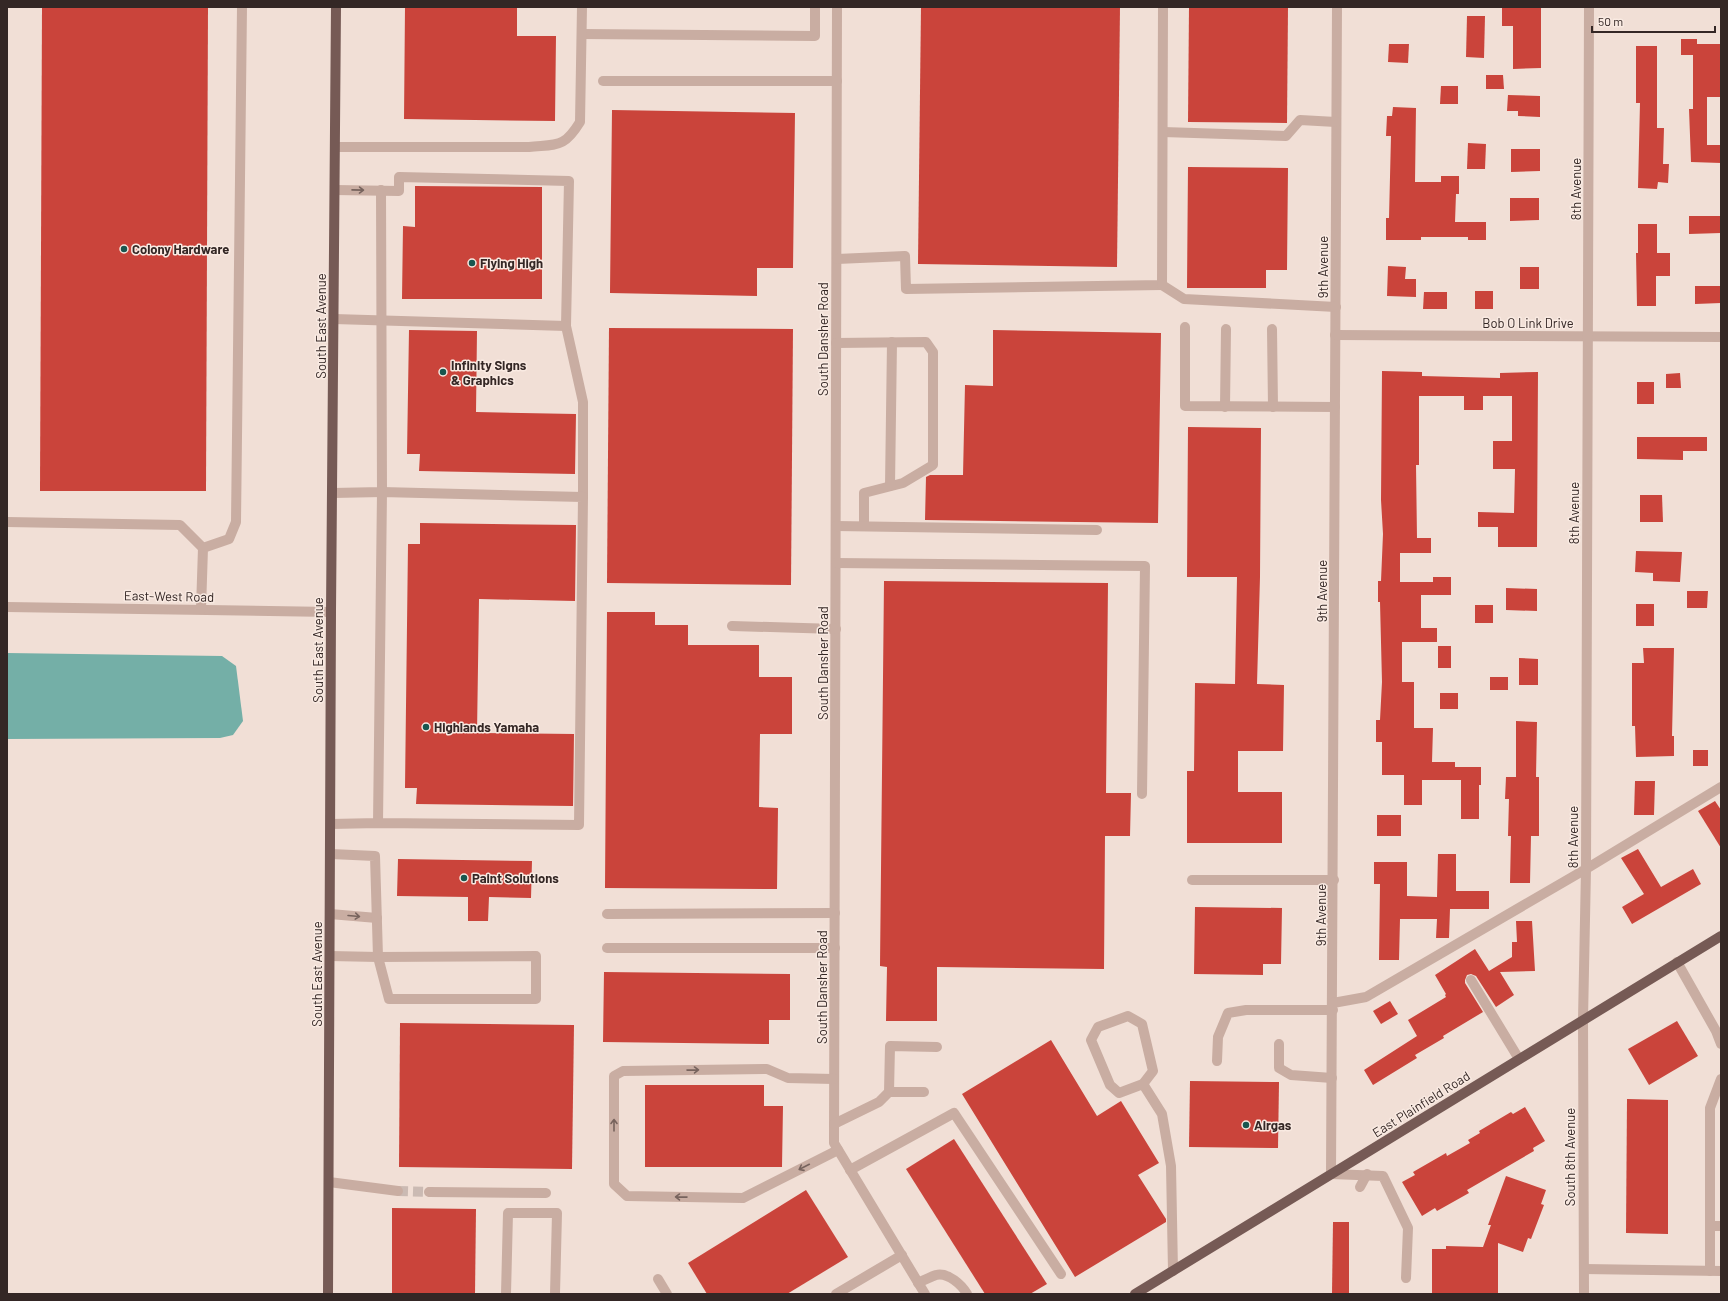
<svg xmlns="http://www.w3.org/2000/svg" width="1728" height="1301" font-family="Barlow,sans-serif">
<rect width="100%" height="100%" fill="#f1dfd6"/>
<polygon fill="#74afa7" points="7,653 222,656 236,666 243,721 233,735 220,738 7,739"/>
<g fill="#ca443b">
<polygon points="42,7 208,7 206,491 40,491"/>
<polygon points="405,7 517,7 517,36 556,36 555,121 404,119"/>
<polygon points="921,7 1120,7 1117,267 918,264"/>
<polygon points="1189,7 1288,7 1287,123 1188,122"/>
<polygon points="1502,7 1541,7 1541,68 1513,69 1513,26 1502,26"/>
<polygon points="1467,16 1485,16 1484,58 1466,57"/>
<polygon points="1681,39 1697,39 1697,44 1721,44 1721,97 1707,97 1707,145 1721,145 1721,163 1691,162 1689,109 1693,109 1693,55 1681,55"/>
<polygon points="1389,44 1409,44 1408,63 1388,62"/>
<polygon points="1636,46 1657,46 1657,128 1664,128 1663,164 1669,164 1668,183 1658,182 1657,189 1638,188 1640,103 1636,103"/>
<polygon points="1486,75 1503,75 1504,89 1486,89"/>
<polygon points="1441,86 1458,86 1458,104 1440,104"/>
<polygon points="1508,95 1540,96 1540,117 1518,116 1518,111 1507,111"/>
<polygon points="1393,107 1416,108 1415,182 1441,182 1441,176 1459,176 1459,194 1456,194 1455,222 1486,222 1486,240 1468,240 1468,237 1421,237 1421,240 1386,240 1386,218 1389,218 1391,136 1386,136 1387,116 1392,116"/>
<polygon points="612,110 795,113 793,268 757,268 757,296 610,293"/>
<polygon points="1468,143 1486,144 1485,169 1467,169"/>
<polygon points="1511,149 1540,149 1540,171 1511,172"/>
<polygon points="1188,167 1288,168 1287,270 1266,270 1266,288 1187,288"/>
<polygon points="415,186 542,187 542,299 402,299 403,226 415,227"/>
<polygon points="1510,198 1539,198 1539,220 1510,221"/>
<polygon points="1689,216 1721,216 1721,233 1689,234"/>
<polygon points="1638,224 1657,224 1657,253 1670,253 1670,276 1656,276 1656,306 1637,306 1636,253 1638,253"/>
<polygon points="1388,266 1406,267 1405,279 1416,279 1416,297 1387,296"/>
<rect x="1520" y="267" width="19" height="22"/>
<polygon points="1695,286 1721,286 1721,303 1695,304"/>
<rect x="1475" y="291" width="18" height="18"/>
<polygon points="1424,292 1447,292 1447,309 1423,309"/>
<polygon points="609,328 793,329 791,585 607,583"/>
<polygon points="409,330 477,331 476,412 576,414 575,474 419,471 420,454 407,454"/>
<polygon points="993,330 1161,333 1158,523 925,520 926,477 930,475 963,475 965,385 993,386"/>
<polygon points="1382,371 1422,372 1422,376 1500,378 1500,373 1538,372 1537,547 1498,547 1498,527 1478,527 1478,512 1514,513 1515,469 1493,469 1493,441 1512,441 1512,396 1483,396 1483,410 1464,410 1464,396 1419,396 1419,465 1416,465 1417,538 1431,538 1431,553 1400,553 1400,582 1433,582 1433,577 1451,577 1451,595 1421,595 1421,628 1437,628 1437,642 1402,642 1402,682 1414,682 1414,728 1433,728 1432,762 1455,762 1455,767 1481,767 1481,785 1479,785 1479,819 1461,819 1461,780 1422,780 1422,805 1404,805 1404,775 1382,775 1382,742 1376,742 1376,720 1380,720 1382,682 1380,602 1378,602 1378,581 1381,581 1383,534 1381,500"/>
<polygon points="1680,373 1681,388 1666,388 1666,374"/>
<rect x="1637" y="382" width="17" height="22"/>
<polygon points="1188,427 1261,428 1260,577 1257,684 1284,685 1283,751 1238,751 1238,792 1282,792 1282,843 1187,843 1187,771 1194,771 1195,683 1235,684 1237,577 1187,577"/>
<polygon points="1637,437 1707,437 1707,451 1683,451 1683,460 1637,459"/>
<polygon points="1640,495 1662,495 1663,522 1640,522"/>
<polygon points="420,523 576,525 575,601 479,599 477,733 574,734 573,806 416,804 417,788 405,788 408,544 420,544"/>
<polygon points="1636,551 1682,552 1680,582 1653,581 1653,573 1635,572"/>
<polygon points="884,581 1108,583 1106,793 1131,793 1130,836 1105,836 1104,969 937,967 937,1021 886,1021 887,967 880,966"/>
<polygon points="1506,588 1537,589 1537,611 1506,610"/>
<polygon points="1687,591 1708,591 1707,608 1687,608"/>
<rect x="1636" y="604" width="18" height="22"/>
<rect x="1475" y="605" width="18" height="18"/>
<polygon points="607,612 655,612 655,625 688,625 688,645 759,645 759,677 792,677 792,734 760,734 759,807 778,808 777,889 605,888"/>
<rect x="1438" y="646" width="13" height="22"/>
<polygon points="1643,648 1674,648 1672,736 1674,736 1674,756 1636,757 1635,726 1632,726 1632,663 1644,663"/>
<polygon points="1519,658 1538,659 1538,685 1519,685"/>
<rect x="1490" y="677" width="18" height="13"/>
<rect x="1440" y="693" width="18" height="16"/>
<polygon points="1516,721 1537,722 1536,777 1539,777 1539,836 1531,836 1530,883 1510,883 1511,836 1508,836 1509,799 1505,799 1506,777 1516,777"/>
<rect x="1693" y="750" width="15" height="16"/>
<polygon points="1635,781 1655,781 1654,815 1634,815"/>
<polygon points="1715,801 1721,810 1721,848 1698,811"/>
<rect x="1377" y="815" width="24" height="21"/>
<polygon points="1638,849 1661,887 1693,869 1701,884 1632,924 1622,907 1644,894 1621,858"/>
<polygon points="1438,854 1456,854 1456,891 1489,891 1489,909 1450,909 1449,938 1436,938 1437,919 1400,919 1399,960 1379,960 1380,884 1374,884 1374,862 1407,862 1407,896 1437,897"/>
<polygon points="398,859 532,861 531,898 489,897 488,921 468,921 468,897 397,896"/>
<polygon points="1195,907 1282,908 1281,964 1263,964 1263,975 1194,974"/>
<polygon points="1516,921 1532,921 1535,971 1500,972 1514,995 1496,1007 1476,976 1471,974 1467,975 1465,980 1465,983 1483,1012 1443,1036 1444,1038 1415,1055 1417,1058 1373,1085 1364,1070 1417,1036 1408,1020 1446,997 1445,995 1446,994 1435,975 1475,949 1489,971 1512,957 1512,942 1517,942"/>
<polygon points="604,972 790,974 790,1020 769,1020 769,1044 603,1042"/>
<polygon points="1390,1001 1398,1014 1381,1024 1373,1011"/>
<polygon points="1677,1021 1698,1056 1649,1085 1628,1049"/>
<polygon points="400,1023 574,1025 572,1169 399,1167"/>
<polygon points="1051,1040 1097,1116 1121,1101 1159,1163 1138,1175 1166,1219 1166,1222 1075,1277 962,1094"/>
<polygon points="1190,1081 1279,1082 1278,1148 1189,1147"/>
<polygon points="645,1085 764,1085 764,1106 783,1106 782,1167 645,1167"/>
<polygon points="1627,1099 1668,1100 1668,1234 1626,1233"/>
<polygon points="1525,1107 1545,1141 1533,1148 1534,1151 1467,1190 1469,1193 1437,1211 1435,1208 1422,1216 1402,1182 1415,1175 1413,1172 1446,1153 1447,1156 1470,1143 1468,1140 1480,1133 1479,1131 1511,1112 1513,1114"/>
<polygon points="954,1139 1047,1284 1030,1294 985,1294 906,1169"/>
<polygon points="1506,1176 1546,1190 1541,1204 1544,1205 1531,1239 1528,1238 1523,1252 1498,1243 1498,1294 1432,1294 1432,1249 1446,1249 1446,1246 1483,1247 1491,1225 1488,1225"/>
<polygon points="806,1190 848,1257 787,1294 707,1294 688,1263"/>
<polygon points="392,1208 476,1209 475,1294 392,1294"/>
<polygon points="1333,1222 1349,1222 1349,1294 1332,1294"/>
</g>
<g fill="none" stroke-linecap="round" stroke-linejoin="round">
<polyline stroke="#cbbab3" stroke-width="10" stroke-dasharray="10 5" stroke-linecap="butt" points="398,1191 429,1192"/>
<g stroke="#c9ada2" stroke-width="10">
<polyline points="837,7 834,1143 925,1294"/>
<polyline points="1337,7 1331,1174 1383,1176 1408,1228 1406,1278"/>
<polyline points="582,34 815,36 815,7"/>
<polyline points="603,81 837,81"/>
<polyline points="1163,132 1286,136 1300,120 1336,122"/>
<path d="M 335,147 L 529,147 C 558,144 564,148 580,122 L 582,7"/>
<polyline points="335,190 399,191 399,177 569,181 566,326 583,402 583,497"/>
<polyline points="837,259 905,256 906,289 1162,285 1163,7"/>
<polyline points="1162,285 1184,299 1336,307"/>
<polyline points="334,319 566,326"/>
<polyline points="1185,327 1185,406 1335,407"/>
<polyline points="1272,329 1273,407"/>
<polyline points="1335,335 1721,337"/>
<polyline points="836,343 926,342 933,352 933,465 903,483 864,493 864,526"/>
<polyline points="1225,407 1226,329"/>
<polyline points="890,486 892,342"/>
<polyline points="333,493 382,492 381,190"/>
<polyline points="7,522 180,525 203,548"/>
<polyline points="836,526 1097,530"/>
<polyline points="836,563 1145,566 1142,794"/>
<polyline points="7,607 331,612"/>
<polyline points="201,609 203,548 229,539 236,522 242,7"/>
<polyline points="732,626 836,629"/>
<polyline points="331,824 378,823 382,492 583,497 579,825 378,823"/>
<polyline points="1192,880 1334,880"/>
<polyline points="330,914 377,918"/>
<polyline points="607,914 835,913"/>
<polyline points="607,948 835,948"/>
<polyline points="330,956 378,957 375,856 331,854"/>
<polygon points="536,956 536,999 389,999 378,957"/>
<polyline points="1677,962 1716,1031 1721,1044"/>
<polyline points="1471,980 1519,1059"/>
<polyline points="1333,1003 1366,997 1586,869 1721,787"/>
<polygon points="1128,1016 1142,1024 1153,1071 1143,1084 1119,1093 1110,1085 1091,1040 1098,1027"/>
<polyline points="1279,1044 1279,1068 1291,1075 1332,1078"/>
<polyline points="1217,1061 1218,1037 1228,1013 1246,1010 1333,1010"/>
<polyline points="834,1079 788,1078 767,1069 623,1071 614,1076 614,1184 627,1196 743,1198 838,1150"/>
<polyline points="1143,1084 1162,1114 1171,1166 1173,1271"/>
<polyline points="889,1092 924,1092"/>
<polyline points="834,1124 879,1102 889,1092 890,1046 937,1047"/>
<polyline points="850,1170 954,1113 1061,1274"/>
<polyline points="329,1182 398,1191"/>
<polyline points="1360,1187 1367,1174"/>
<polyline points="429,1192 546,1193"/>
<polyline points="1710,1226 1721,1226"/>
<polyline points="1584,1269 1721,1271"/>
<polyline points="1710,1271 1710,1108 1721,1079"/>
<polyline points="658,1279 667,1294"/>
<path d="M 918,1283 C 924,1280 930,1277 936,1275 C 948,1272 962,1285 967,1294"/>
<polyline points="506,1294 508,1213 557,1213 555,1294"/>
<polyline points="836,1294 902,1255"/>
<polyline points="1584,1294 1583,1020 1586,869 1589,7"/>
</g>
<g stroke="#765a55" stroke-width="10">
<polyline points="328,1294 331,612 336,7"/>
<polyline points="1135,1294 1721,936"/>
</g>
</g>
<defs><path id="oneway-shaft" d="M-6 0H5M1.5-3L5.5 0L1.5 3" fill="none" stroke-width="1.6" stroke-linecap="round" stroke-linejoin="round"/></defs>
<g stroke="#77635d">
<use href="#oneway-shaft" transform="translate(358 190) rotate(1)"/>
<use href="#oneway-shaft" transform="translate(354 916) rotate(5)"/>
<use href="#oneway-shaft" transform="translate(693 1070) rotate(-1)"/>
<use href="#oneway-shaft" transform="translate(614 1125) rotate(-90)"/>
<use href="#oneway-shaft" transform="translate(804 1167) rotate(153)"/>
<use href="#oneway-shaft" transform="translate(681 1197) rotate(-179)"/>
</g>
<g fill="#19564f" stroke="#f9eae2" stroke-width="1.5">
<circle cx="124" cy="249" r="4"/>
<circle cx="472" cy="263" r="4"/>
<circle cx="443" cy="372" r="4"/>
<circle cx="426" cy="727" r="4"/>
<circle cx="464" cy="878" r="4"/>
<circle cx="1246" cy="1125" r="4"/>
</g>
<g text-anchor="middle" stroke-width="3" stroke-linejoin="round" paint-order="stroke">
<g font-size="13" fill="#342725" stroke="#f9eae2">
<text transform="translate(1576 189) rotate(-90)" y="5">8th Avenue</text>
<text transform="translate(1323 267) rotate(-90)" y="5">9th Avenue</text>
<text x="1528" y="328">Bob O Link Drive</text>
<text transform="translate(321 326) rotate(-90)" y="5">South East Avenue</text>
<text transform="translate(823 339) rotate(-90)" y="5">South Dansher Road</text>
<text transform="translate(1574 513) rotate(-90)" y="5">8th Avenue</text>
<text transform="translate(1322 591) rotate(-90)" y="5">9th Avenue</text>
<text transform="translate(169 596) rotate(1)" y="5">East-West Road</text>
<text transform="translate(318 650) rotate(-90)" y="5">South East Avenue</text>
<text transform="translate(823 663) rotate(-90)" y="5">South Dansher Road</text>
<text transform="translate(1573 837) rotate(-90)" y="5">8th Avenue</text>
<text transform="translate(1321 915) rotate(-90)" y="5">9th Avenue</text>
<text transform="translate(317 974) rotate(-90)" y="5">South East Avenue</text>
<text transform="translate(822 987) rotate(-90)" y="5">South Dansher Road</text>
<text transform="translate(1421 1104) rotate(-32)" y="5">East Plainfield Road</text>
<text transform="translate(1570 1157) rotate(-90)" y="5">South 8th Avenue</text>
</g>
<g font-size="13" font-weight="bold" fill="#342725" stroke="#f9eae2" text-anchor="start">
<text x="132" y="254">Colony Hardware</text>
<text x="480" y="268">Flying High</text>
<text x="451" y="370">Infinity Signs<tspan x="451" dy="15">&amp; Graphics</tspan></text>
<text x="434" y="732">Highlands Yamaha</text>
<text x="472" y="883">Paint Solutions</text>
<text x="1254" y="1130">Airgas</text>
</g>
</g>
<rect width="1728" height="1301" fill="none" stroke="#342725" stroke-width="16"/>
<path d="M1592 26v6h123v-6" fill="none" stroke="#342725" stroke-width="2"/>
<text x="1598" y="26" font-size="12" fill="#342725" stroke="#f9eae2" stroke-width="3" paint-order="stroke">50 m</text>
</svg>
